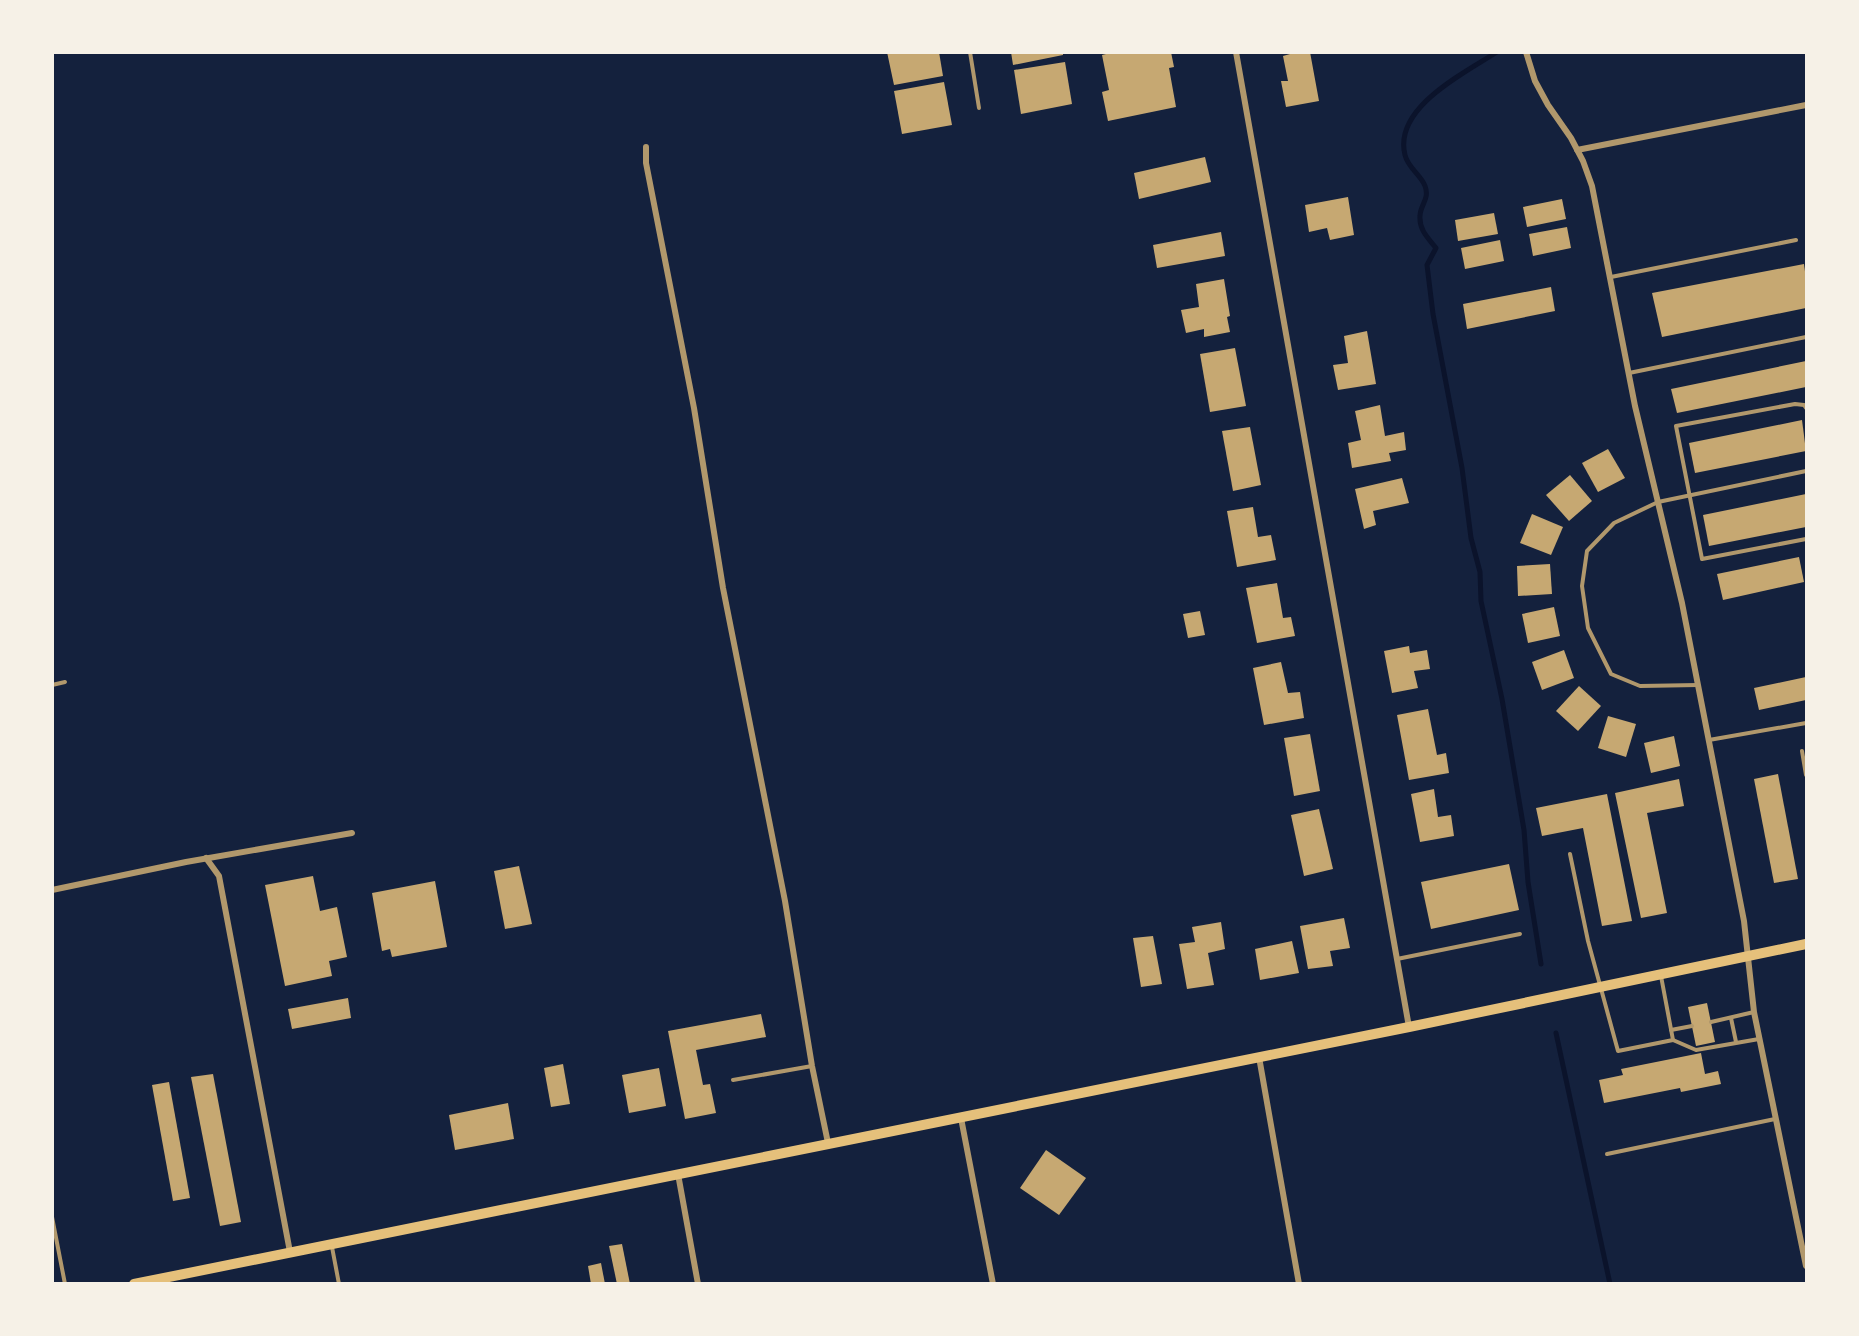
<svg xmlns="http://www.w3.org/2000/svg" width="1859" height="1336" font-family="'Libre Baskerville',serif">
<rect width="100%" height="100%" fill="#14213d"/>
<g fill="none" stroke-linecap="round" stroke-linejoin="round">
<g stroke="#0b132b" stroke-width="5">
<path d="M 1497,52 C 1464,73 1393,108 1405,155 C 1408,168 1421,175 1425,186 C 1430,199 1420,205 1420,216 C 1419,230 1428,238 1436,248 L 1427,265 L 1433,314 L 1462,468 L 1471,538 L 1480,572 L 1481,601 L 1502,699 L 1524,830 L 1528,882 L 1541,964"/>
<polyline points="1556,1033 1610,1284"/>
</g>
</g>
<g fill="#c6a872">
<polygon points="887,52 939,52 943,76 894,85"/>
<polygon points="1011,52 1063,52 1063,55 1013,65"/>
<polygon points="1114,52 1171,52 1174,67 1169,68 1176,107 1108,121 1102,92 1109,90 1102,55"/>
<polygon points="1297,52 1310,52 1319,101 1286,107 1281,81 1288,81 1283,56"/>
<polygon points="1065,62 1072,104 1021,114 1014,70"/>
<polygon points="944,82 952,125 902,134 894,91"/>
<polygon points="1205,157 1211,182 1139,199 1134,173"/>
<polygon points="1348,197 1354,235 1330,240 1327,228 1309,232 1305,205"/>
<polygon points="1562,199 1566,219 1527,227 1523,207"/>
<polygon points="1494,213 1498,234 1458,241 1455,220"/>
<polygon points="1567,227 1571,248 1533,256 1529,234"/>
<polygon points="1221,232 1225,256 1157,268 1153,245"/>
<polygon points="1500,240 1504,261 1465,269 1461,248"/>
<polygon points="1804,264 1806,279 1806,308 1662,337 1652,293"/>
<polygon points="1224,279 1230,316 1227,317 1230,332 1204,337 1204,329 1186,333 1181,310 1199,307 1196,284"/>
<polygon points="1551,287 1555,311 1467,329 1463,304"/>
<polygon points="1367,331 1376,384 1338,390 1333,365 1348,363 1344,336"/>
<polygon points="1235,348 1246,406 1210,412 1200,354"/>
<polygon points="1806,361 1806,387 1677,413 1671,389"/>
<polygon points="1380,405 1385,436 1404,432 1406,450 1389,453 1391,461 1352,468 1348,443 1361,440 1355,411"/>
<polygon points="1802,420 1806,451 1695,473 1689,443"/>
<polygon points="1250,427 1261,485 1233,491 1222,431"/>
<polygon points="1608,449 1625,478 1598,492 1582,463"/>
<polygon points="1570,475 1592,501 1569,521 1546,495"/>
<polygon points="1402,478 1409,503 1373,511 1376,525 1364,529 1355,489"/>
<polygon points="1806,494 1806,527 1709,546 1703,515"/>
<polygon points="1253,507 1258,537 1271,535 1276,560 1237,567 1227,511"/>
<polygon points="1532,514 1563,527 1551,555 1520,543"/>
<polygon points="1799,557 1804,582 1723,600 1717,574"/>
<polygon points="1550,564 1552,594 1518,596 1517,566"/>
<polygon points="1277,583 1283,618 1291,617 1295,636 1257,643 1246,588"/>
<polygon points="1554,607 1560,636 1528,643 1522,614"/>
<polygon points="1200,611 1205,635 1188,638 1183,614"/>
<polygon points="1409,646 1410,653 1427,650 1430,669 1414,671 1418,688 1392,693 1384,651"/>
<polygon points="1564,650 1574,678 1542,690 1532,662"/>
<polygon points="1281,662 1288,693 1300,692 1304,718 1264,725 1253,668"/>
<polygon points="1806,677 1806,700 1759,710 1754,688"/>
<polygon points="1579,686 1601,706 1578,731 1556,711"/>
<polygon points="1428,709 1437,755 1446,753 1449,773 1409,780 1397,715"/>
<polygon points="1608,716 1636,724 1626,757 1598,748"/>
<polygon points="1310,734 1320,791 1294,796 1284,738"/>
<polygon points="1674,736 1680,766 1651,773 1644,743"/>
<polygon points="1778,774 1798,879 1774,883 1754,779"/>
<polygon points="1679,779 1684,806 1647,813 1667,913 1641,918 1615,793"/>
<polygon points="1434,789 1438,817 1451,815 1454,836 1420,842 1411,794"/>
<polygon points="1607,794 1632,921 1602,926 1583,828 1542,836 1536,808"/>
<polygon points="1319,809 1333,869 1304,876 1291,815"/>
<polygon points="1509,864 1519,910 1431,929 1421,882"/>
<polygon points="519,866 532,924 505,929 494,871"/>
<polygon points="313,876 320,911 337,907 347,957 329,961 332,976 285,986 265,885"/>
<polygon points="435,881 447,947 392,957 390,949 382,951 372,893"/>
<polygon points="1344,918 1350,948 1330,951 1333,966 1308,969 1300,926"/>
<polygon points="1221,922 1225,949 1208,953 1214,985 1187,989 1179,944 1195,942 1192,927"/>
<polygon points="1153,936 1162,984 1141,987 1133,938"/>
<polygon points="1292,941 1299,973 1260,980 1255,949"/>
<polygon points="348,998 351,1018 292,1029 288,1009"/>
<polygon points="1707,1003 1715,1042 1696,1046 1688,1007"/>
<polygon points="761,1014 766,1037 696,1050 703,1085 710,1084 716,1113 685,1119 668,1031"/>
<polygon points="1701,1053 1705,1074 1718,1071 1721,1084 1681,1092 1680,1088 1604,1103 1599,1080 1623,1075 1621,1069"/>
<polygon points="563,1064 570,1104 551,1107 544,1068"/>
<polygon points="659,1068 666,1106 629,1113 622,1075"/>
<polygon points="213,1074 241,1222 220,1226 191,1077"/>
<polygon points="169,1082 190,1198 173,1201 152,1085"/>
<polygon points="508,1103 514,1139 455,1150 449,1115"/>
<polygon points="1046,1150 1086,1178 1059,1215 1020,1188"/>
<polygon points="622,1244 630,1284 617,1284 609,1246"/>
<polygon points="601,1263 605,1284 591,1284 588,1266"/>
</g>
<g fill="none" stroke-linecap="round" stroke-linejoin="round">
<g stroke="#b1986c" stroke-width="4">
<polyline points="970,52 979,108"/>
<polyline points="1611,277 1796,240"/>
<polyline points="1629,373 1806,337"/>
<polyline points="1806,408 1804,405 1795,404 1676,426 1702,559 1806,539"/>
<polyline points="52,685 65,682"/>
<polyline points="1698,685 1640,686 1611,674 1588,628 1582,586 1587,551 1614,523 1658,502 1806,471"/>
<polyline points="1709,740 1806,723"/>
<polyline points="1802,751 1806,775"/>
<polyline points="1570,854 1588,941 1618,1051 1673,1040 1661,976"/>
<polyline points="1397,959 1520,934"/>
<polyline points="1731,1018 1736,1042"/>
<polyline points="1711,1022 1754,1012"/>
<polyline points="1671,1030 1692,1026"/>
<polyline points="1673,1040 1696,1050 1759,1039"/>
<polyline points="733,1080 812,1066"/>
<polyline points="1607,1154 1775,1119"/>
<polyline points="52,1217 65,1284"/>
<polyline points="332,1247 339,1284"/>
</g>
<g stroke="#b1986c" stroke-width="6">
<polyline points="1236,52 1409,1027"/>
<polyline points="1526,52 1535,81 1548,105 1571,138 1583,161 1592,186 1635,406 1682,603 1744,921 1754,1012 1806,1266"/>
<polyline points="646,147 646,163 694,408 723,588 785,901 812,1066 828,1143"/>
<polyline points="1577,150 1806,105"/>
<polyline points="206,858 219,876 290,1252"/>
<polyline points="52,890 186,862 352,833"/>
<polyline points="1259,1057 1299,1284"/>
<polyline points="961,1118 993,1284"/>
<polyline points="678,1174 698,1284"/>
</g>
<polyline stroke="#e5c07b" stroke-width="10" points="134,1284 1409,1027 1806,944"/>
</g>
<rect width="1859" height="1336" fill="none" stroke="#f6f1e7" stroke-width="108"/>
</svg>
